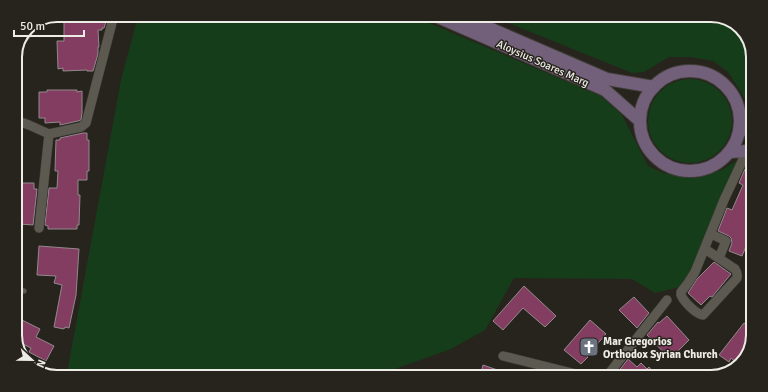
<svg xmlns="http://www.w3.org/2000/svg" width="768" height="392" font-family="Signika,sans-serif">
<rect width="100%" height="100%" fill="#27241d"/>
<g fill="#163d19">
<polygon points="138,16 415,17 601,96 622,115 648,166 663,173 697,178 722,170 738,160 694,264 680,287 655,293 632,279 514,278 485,330 451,349 378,375 67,373 121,80"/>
<polygon points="496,18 729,19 746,33 753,54 752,112 741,92 728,72 713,61 690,57 669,57 644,72 632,73"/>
<circle cx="690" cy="121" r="42"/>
</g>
<g fill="#823d61" stroke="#93898d">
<polygon points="73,15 102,15 102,18 107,18 104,28 102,28 102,30 98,30 99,47 98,47 98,54 93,71 87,71 87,70 63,71 63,68 58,69 57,41 64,41 64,22 67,22 67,17 73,17"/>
<polygon points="47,90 77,90 77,92 82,91 82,113 81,120 78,121 60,125 60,122 45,123 45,118 39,118 39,92 47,92"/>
<polygon points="83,133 87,133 87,140 89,140 89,171 87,171 87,180 78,180 78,195 80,195 79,225 77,225 77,229 48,229 48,226 45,225 49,188 57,188 58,171 55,171 56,140 60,140 60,138"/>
<polygon points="745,169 751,171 750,237 742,256 729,251 732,243 731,238 729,236 718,231 727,208 732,210 743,185 739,183"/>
<polygon points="15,183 34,183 34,189 37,189 33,225 20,224 20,217 15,217"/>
<polygon points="39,246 79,249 76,295 69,328 65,327 64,329 54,327 62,285 54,283 56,276 37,275"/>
<polygon points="714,262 731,274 712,297 710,296 701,305 688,293 697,279"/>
<polygon points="524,286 556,316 545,327 523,308 503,330 493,321"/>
<polygon points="634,297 649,313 637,328 619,310"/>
<polygon points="667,316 689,340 670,359 647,335 658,322 659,323"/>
<polygon points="20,319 40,329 36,337 54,346 46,361 29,352 31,348 16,341 15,338 15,329"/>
<polygon points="590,320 606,334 587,356 588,357 581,364 564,350"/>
<polygon points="744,323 749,326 749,353 739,365 731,358 729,362 719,355"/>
<polygon points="628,359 637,367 641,363 647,369 649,367 654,373 653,374 655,377 622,376 618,372"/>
<polygon points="483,365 509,374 509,376 480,376"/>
</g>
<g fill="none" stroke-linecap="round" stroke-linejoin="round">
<defs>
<polyline id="lane" points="15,288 24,291"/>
<g id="street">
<polyline points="15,120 29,125 49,134 39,228"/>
<polyline points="49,134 81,127 86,123 114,15"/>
<polyline points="711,234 726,241 719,258"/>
<path d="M 705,249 L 735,269 C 737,272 738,274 737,278 L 703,315 C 696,314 684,302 681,295 L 681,292 L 688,283 L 695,272 L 724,200 L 752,140"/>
<polyline points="503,356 584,376"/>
<polyline points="607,376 667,300"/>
</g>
<g id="secondary">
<polyline points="438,17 605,90 640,121"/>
<polyline points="466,18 607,79 654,87"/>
<polyline points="24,35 28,27"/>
<circle cx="690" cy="121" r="50"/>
<polyline points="740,122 752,135"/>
<polyline points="730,152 747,151 752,153"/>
</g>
</defs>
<use href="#lane" stroke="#413e38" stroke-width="6"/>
<use href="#street" stroke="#413e38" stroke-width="10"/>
<use href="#secondary" stroke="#413e38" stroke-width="14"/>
<use href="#lane" stroke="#5c5951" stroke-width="4.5"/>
<use href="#street" stroke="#5c5951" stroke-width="9"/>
<use href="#secondary" stroke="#72607a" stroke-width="12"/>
</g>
<defs>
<symbol id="church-square" viewBox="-11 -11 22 22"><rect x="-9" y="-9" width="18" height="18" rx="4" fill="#6b7280" stroke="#27241d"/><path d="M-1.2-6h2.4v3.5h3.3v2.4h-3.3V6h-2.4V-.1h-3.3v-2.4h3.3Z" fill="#fff"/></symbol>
</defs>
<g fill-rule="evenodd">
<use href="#church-square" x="578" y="336" width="22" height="22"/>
</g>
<g text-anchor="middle" stroke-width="3" stroke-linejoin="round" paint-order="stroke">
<g font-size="11" fill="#eeece7" stroke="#27241d">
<text transform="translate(543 63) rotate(24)" y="4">Aloysius Soares Marg</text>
</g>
<g font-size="11" font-weight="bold" fill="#eeece7" stroke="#27241d" text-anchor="start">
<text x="603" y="345">Mar Gregorios<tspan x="603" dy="13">Orthodox Syrian Church</tspan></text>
</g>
</g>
<path d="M0 0H768V392H0ZM57 22H711A35 35 0 0 1 746 57V335A35 35 0 0 1 711 370H57A35 35 0 0 1 22 335V57A35 35 0 0 1 57 22Z" fill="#27241d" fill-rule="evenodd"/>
<path fill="none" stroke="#eeece7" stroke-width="2" d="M57 22H711A35 35 0 0 1 746 57V335A35 35 0 0 1 711 370H57A35 35 0 0 1 22 335V57A35 35 0 0 1 57 22Z"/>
<g transform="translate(32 360) rotate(112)" stroke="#27241d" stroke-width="3" paint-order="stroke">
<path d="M0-3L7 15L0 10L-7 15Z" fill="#eeece7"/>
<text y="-6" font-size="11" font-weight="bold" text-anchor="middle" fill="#eeece7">N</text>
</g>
<path d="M14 30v6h70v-6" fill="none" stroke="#eeece7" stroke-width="2"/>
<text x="20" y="30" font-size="12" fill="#eeece7" stroke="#27241d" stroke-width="3" paint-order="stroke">50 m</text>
</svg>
